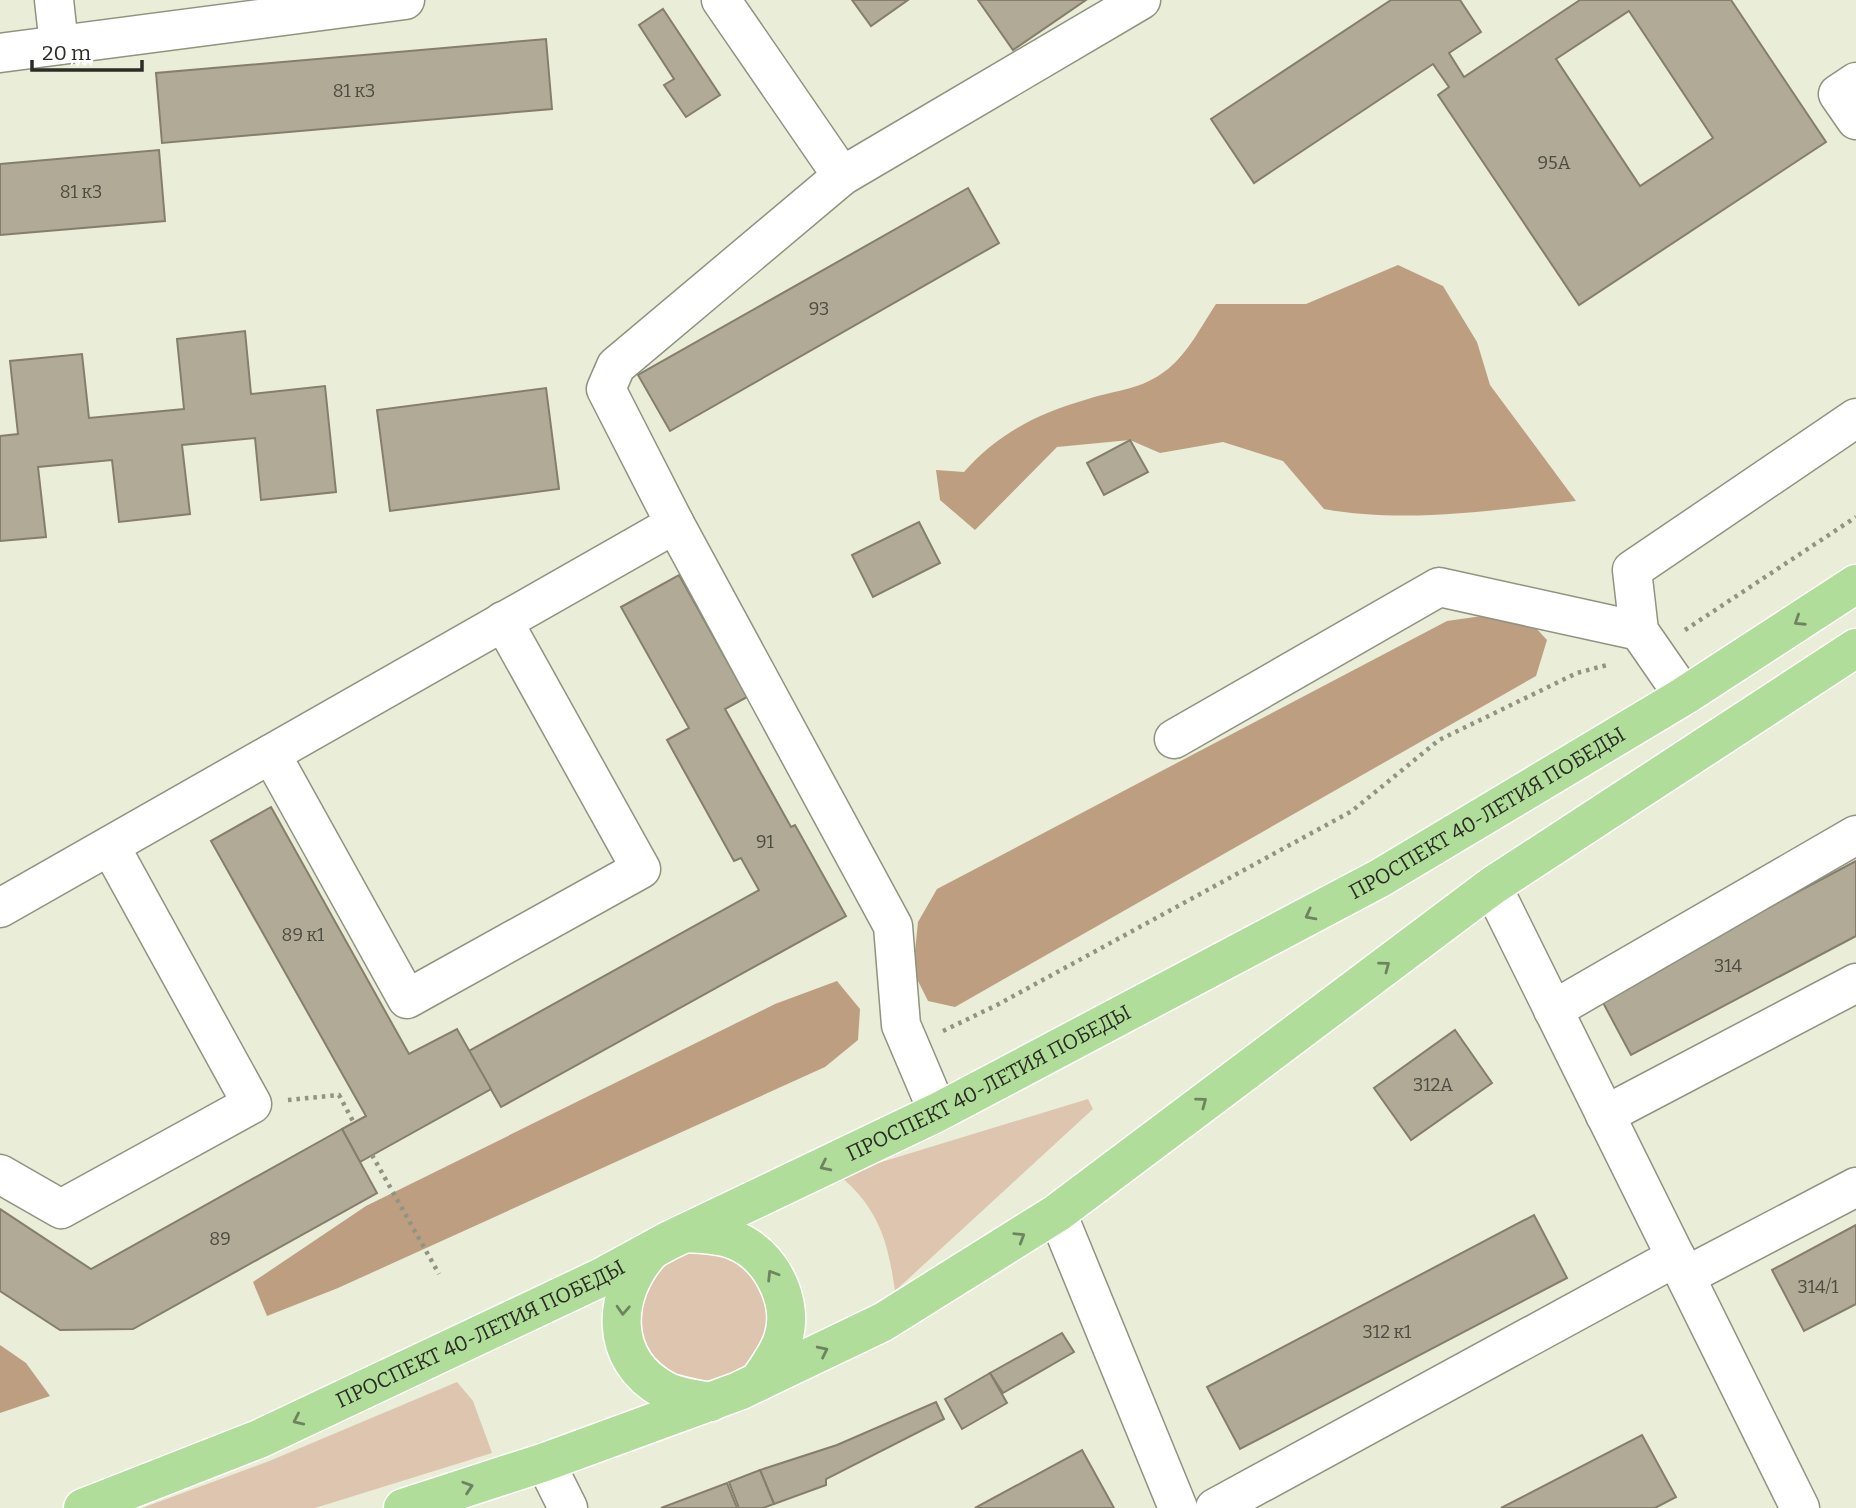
<svg xmlns="http://www.w3.org/2000/svg" width="1856" height="1508" font-family="Bitter,serif">
<rect width="100%" height="100%" fill="#eaedd7"/>
<g fill="#ddc5af">
<path d="M 1088,1099 L 1093,1109 L 895,1291 C 888,1241 879,1209 839,1175 Z"/>
<path d="M 718,1250 C 768,1274 763,1283 772,1335 L 742,1377 L 688,1387 L 645,1357 L 637,1298 L 652,1272 L 686,1251 Z"/>
<polygon points="457,1382 473,1401 492,1453 315,1508 142,1508 267,1462"/>
</g>
<g fill="#bd9e81">
<path d="M 1398,265 L 1443,286 L 1477,342 L 1490,385 L 1576,501 C 1492,510 1408,524 1324,509 L 1283,461 L 1223,442 L 1160,453 L 1130,440 L 1057,447 L 975,530 L 940,500 L 936,470 L 964,472 C 998,433 1039,413 1088,399 C 1118,389 1140,391 1168,369 C 1188,353 1202,325 1216,304 L 1306,304 Z"/>
<polygon points="1503,613 1533,625 1547,640 1536,676 955,1007 928,1001 913,971 918,922 937,889 1447,621"/>
<polygon points="837,981 860,1009 858,1040 825,1067 338,1288 267,1316 253,1282 366,1206 775,1004"/>
<polygon points="0,1345 26,1363 50,1396 0,1413"/>
</g>
<g fill="#b1aa96" stroke="#867e6c" stroke-width="2" fill-rule="evenodd">
<polygon points="852,0 908,0 871,26"/>
<polygon points="978,0 1086,0 1013,50"/>
<path d="M 1391,0 L 1460,0 L 1481,32 L 1449,53 L 1464,77 L 1580,0 L 1731,0 L 1826,142 L 1579,305 L 1438,95 L 1449,87 L 1433,64 L 1254,183 L 1211,119 ZM 1629,11 L 1713,138 L 1640,186 L 1556,59 Z"/>
<polygon points="663,9 720,95 686,117 664,85 674,79 639,25"/>
<polygon points="546,39 552,109 162,143 156,73"/>
<polygon points="159,150 165,221 0,235 0,164"/>
<polygon points="968,188 999,243 670,431 638,375"/>
<polygon points="245,331 251,394 325,386 336,492 261,500 255,438 182,445 190,514 119,522 112,460 38,467 46,537 0,541 0,436 18,434 10,361 82,354 89,418 184,409 177,339"/>
<polygon points="546,388 559,489 390,511 377,410"/>
<polygon points="1130,440 1148,472 1104,495 1087,463"/>
<polygon points="919,522 940,563 873,597 852,555"/>
<polygon points="679,575 747,697 725,709 791,827 795,825 846,916 501,1107 469,1051 759,890 741,858 734,861 667,740 689,728 621,607"/>
<polygon points="271,807 409,1054 457,1029 491,1089 360,1162 342,1129 366,1116 211,841"/>
<polygon points="1856,861 1856,936 1631,1055 1600,997"/>
<polygon points="1455,1030 1492,1083 1411,1140 1374,1088"/>
<polygon points="342,1129 377,1193 133,1329 60,1330 0,1291 0,1209 91,1269"/>
<polygon points="1534,1215 1567,1278 1240,1449 1207,1387"/>
<polygon points="1856,1225 1856,1304 1804,1331 1772,1270"/>
<polygon points="1062,1333 1074,1352 1003,1393 990,1373"/>
<polygon points="990,1373 1007,1403 962,1429 945,1399"/>
<polygon points="936,1402 944,1419 826,1479 826,1485 774,1504 760,1470 837,1445"/>
<polygon points="1642,1435 1676,1497 1655,1508 1501,1508"/>
<polygon points="1082,1450 1114,1508 975,1508"/>
<polygon points="760,1470 774,1504 763,1508 739,1508 729,1482"/>
<polygon points="727,1483 737,1508 661,1508"/>
</g>
<g fill="none" stroke-linecap="round" stroke-linejoin="round">
<defs>
<g id="minor">
<polyline points="54,0 59,45"/>
<polyline points="721,0 842,176"/>
<polyline points="0,53 405,0"/>
<polyline points="1856,82 1838,94 1856,120"/>
<polyline points="1684,696 1639,631 1632,570 1856,418"/>
<polyline points="1174,739 1439,587 1639,631"/>
<polyline points="271,754 407,999 641,869 503,621"/>
<polyline points="1492,886 1800,1508"/>
<polyline points="0,908 675,524"/>
<polyline points="1553,1010 1856,835"/>
<polyline points="938,1112 901,1025 893,926 675,524 606,389 616,366 842,176 1141,0"/>
<polyline points="1605,1115 1856,983"/>
<polyline points="0,1174 61,1209 252,1104 110,846"/>
<polyline points="1057,1213 1178,1508"/>
<polyline points="1686,1276 1856,1187"/>
<polyline points="545,1462 568,1508"/>
<polyline points="1215,1508 1676,1257"/>
</g>
<g id="major">
<path d="M 685,1233 C 701,1234 720,1234 734,1240 C 771,1254 795,1302 783,1339 C 778,1355 767,1369 758,1382"/>
<path d="M 650,1252 C 612,1294 608,1359 664,1390 C 677,1397 696,1399 711,1402"/>
<path id="s1" d="M 83,1508 L 259,1439 L 602,1277 L 668,1241 L 938,1112 L 1380,878 L 1684,696 L 1856,584"/>
<polyline points="403,1508 545,1462 739,1391 883,1322 1057,1213 1492,886 1856,648"/>
</g>
</defs>
<use href="#minor" stroke="#90937f" stroke-width="41"/>
<use href="#major" stroke="#fff" stroke-width="41"/>
<g stroke="#919383" stroke-width="4.5" stroke-dasharray="3.5 5" stroke-linecap="butt">
<polyline points="1685,630 1856,517"/>
<polyline points="943,1031 997,1005 1352,811 1439,740 1577,673 1607,665"/>
<polyline points="288,1100 339,1095 354,1123"/>
<polyline points="372,1155 439,1274"/>
</g>
<use href="#minor" stroke="#fff" stroke-width="38"/>
<use href="#major" stroke="#b1dd9b" stroke-width="38"/>
</g>
<defs><path id="oneway-chevron" d="M-2-3.5L2.5 0L-2 3.5" fill="none" stroke-width="1.6" stroke-linecap="round" stroke-linejoin="round" transform="scale(1.75)"/></defs>
<g stroke="#6e8460">
<use href="#oneway-chevron" transform="translate(1799 621) rotate(147)"/>
<use href="#oneway-chevron" transform="translate(1310 915) rotate(152)"/>
<use href="#oneway-chevron" transform="translate(1385 966) rotate(-37)"/>
<use href="#oneway-chevron" transform="translate(1202 1102) rotate(-37)"/>
<use href="#oneway-chevron" transform="translate(825 1166) rotate(154)"/>
<use href="#oneway-chevron" transform="translate(1020 1237) rotate(-32)"/>
<use href="#oneway-chevron" transform="translate(772 1275) rotate(-122)"/>
<use href="#oneway-chevron" transform="translate(623 1310) rotate(93)"/>
<use href="#oneway-chevron" transform="translate(823 1351) rotate(-26)"/>
<use href="#oneway-chevron" transform="translate(298 1420) rotate(155)"/>
<use href="#oneway-chevron" transform="translate(468 1487) rotate(-18)"/>
</g>
<g text-anchor="middle" stroke-width="5" stroke-linejoin="round" paint-order="stroke">
<g font-size="18" fill="#4c4c40">
<text x="354" y="97">81 к3</text>
<text x="1554" y="169">95А</text>
<text x="81" y="198">81 к3</text>
<text x="819" y="315">93</text>
<text x="765" y="848">91</text>
<text x="303" y="941">89 к1</text>
<text x="1728" y="972">314</text>
<text x="1433" y="1091">312А</text>
<text x="220" y="1245">89</text>
<text x="1818" y="1293">314/1</text>
<text x="1387" y="1338">312 к1</text>
</g>
<g font-size="21" fill="#2b2c24" stroke="#fff">
<text dy="7" stroke="none"><textPath href="#s1" startOffset="1568">ПРОСПЕКТ 40-ЛЕТИЯ ПОБЕДЫ</textPath></text>
<text dy="7" stroke="none"><textPath href="#s1" startOffset="1001">ПРОСПЕКТ 40-ЛЕТИЯ ПОБЕДЫ</textPath></text>
<text dy="7" stroke="none"><textPath href="#s1" startOffset="434">ПРОСПЕКТ 40-ЛЕТИЯ ПОБЕДЫ</textPath></text>
</g>
</g>
<path d="M32 60v10h110v-10" fill="none" stroke="#2b2c24" stroke-width="3.5"/>
<text x="42" y="60" font-size="21" fill="#2b2c24" stroke="#ffffff" stroke-width="5" paint-order="stroke">20 m</text>
</svg>
